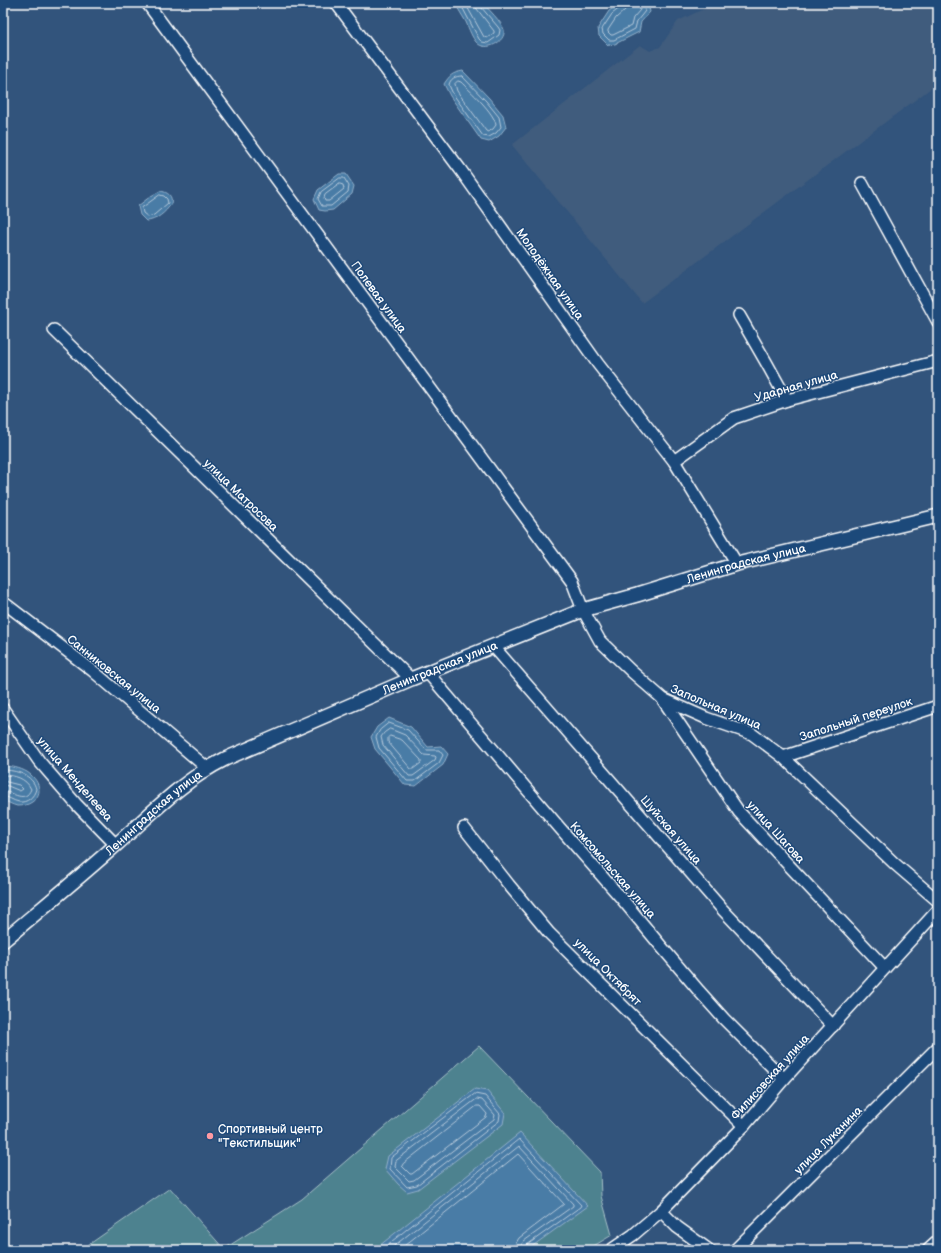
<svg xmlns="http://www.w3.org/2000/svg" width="941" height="1253" font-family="'Balsamiq Sans',sans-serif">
<rect width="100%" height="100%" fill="#32547c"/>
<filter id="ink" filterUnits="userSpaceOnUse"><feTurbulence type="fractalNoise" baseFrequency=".025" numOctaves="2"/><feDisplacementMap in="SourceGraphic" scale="8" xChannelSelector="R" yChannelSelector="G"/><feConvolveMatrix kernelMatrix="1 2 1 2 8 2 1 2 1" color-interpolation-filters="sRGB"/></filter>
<g filter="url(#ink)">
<polygon fill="#405c7d" points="708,3 938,3 938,83 642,303 512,145 640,45 650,51 660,47 678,21 708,7"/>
<polygon fill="#4d828f" stroke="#a6c0c7" points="479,1046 600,1172 601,1196 612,1235 587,1250 81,1250 170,1188 224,1249 302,1199"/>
<g fill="#497ba6" stroke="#92b0ca">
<path d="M 455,3 L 483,3 C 488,9 502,22 504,30 C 506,42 486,52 477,43 C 472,38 469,29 466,22 C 462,15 458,9 455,3 Z"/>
<polygon points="620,3 648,3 650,12 641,22 639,32 615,44 608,45 599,36 598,28 609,11"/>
<path d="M 463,71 L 489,98 L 503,115 L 506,127 L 499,136 L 489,142 L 481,140 L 450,96 L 444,84 C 450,75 452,73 463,71 Z"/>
<polygon points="339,174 346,174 354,186 352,194 333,210 325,211 319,210 314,199 318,190"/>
<path d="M 160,191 C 168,192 173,196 171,204 C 166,212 156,221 146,221 L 140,215 L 138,206 L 151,196 Z"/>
<polygon points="389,718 411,727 428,747 441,746 448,754 443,765 416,786 405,785 375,749 371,737 377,727"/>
<path d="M 3,766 C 11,766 20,768 27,772 C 38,779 45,793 32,802 C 28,805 22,806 17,806 C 13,805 7,802 3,800 Z"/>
<polygon points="475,1089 487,1091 505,1113 503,1124 418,1189 407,1192 398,1184 385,1169 388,1156"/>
<polygon points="520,1133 588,1206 527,1250 374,1250"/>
</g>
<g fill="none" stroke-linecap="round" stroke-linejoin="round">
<g stroke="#b6cadb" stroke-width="1">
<polyline points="460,3 479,39 482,42 488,43 499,35 500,30 498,27 481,7 480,3"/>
<polyline points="465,3 484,37 487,38 494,33 494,31 477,9 475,3"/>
<polyline points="622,3 621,7 612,14 602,29 603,34 609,40 614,40 635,29 637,21 645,11 644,3"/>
<polyline points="627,3 625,10 616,18 608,30 608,32 611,35 613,35 631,26 633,18 640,10 639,3"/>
<path d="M 462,76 L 486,101 L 499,117 L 501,127 L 496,133 L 489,137 L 483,136 L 453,94 L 449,85 C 450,79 455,76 462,76 Z"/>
<path d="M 458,81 L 461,82 C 470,91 494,112 496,125 L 493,129 L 488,132 L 486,131 L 457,91 L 455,84 Z"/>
<polygon points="340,178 344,178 349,186 348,192 331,206 322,206 318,199 321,192"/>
<polygon points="340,184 343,185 344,189 329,201 325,201 324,198 325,195"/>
<polygon points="160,195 164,196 167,199 168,203 154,215 148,217 143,213 142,208"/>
<polygon points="389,723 408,730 426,750 439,750 443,755 439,763 415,781 407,781 379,748 376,737 380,730"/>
<polygon points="390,729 405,735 424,755 435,756 436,757 435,760 413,776 409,776 383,745 381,737 384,733"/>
<polygon points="390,736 402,740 421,760 421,763 413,769 411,769 388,742 388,738"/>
<path d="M 3,770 C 16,770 33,775 36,789 C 34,797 27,803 19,802 C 13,801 9,797 3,796"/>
<path d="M 3,775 C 14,775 26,778 31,789 C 25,804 13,792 3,791"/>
<polyline points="3,781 19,785 23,789 20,791 8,786 3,785"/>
<polygon points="475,1094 485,1096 500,1114 499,1121 417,1185 407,1187 390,1169 391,1158"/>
<polygon points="477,1099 482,1100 495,1115 494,1119 414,1180 409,1181 395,1167 396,1161"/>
<polygon points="477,1106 480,1106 487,1114 486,1117 412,1174 410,1174 402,1166 403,1164"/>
<polyline points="381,1250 519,1139 581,1205 580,1207 527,1245 526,1250"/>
<polyline points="389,1250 519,1146 573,1204 573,1206 524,1241 521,1245 521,1250"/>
<polyline points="399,1250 518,1154 564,1204 519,1238 516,1243 515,1250"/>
</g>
<defs>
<g id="minor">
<polyline points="147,3 572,581 583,610 600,641 631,671 663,699 706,718 752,734 783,757 895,864 938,901"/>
<polyline points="336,3 460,169 598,364 674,461 737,564"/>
<polyline points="862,183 938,322"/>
<polyline points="739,315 766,362 787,400"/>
<polyline points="54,330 411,679"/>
<polyline points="674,461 734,418 787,400 938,361"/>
<polyline points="3,602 93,671 207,768"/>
<polyline points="494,647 723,910 833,1026"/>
<polyline points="428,673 559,827 622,899 660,945 699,991 724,1019 784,1079"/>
<polyline points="663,700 739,812 885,968"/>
<polyline points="3,709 39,761 77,805 116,845"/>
<polyline points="783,757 938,706"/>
<polyline points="464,828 509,885 549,933 744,1126"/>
<polyline points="661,1211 677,1227 709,1250"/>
<polyline points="611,1250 633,1235 661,1211 744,1126 784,1079 938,910"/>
<polyline points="735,1250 938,1047"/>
<polyline points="928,1250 938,1241"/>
</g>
<g id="tertiary">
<path id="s1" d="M 3,941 C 41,909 80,877 117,844 C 152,813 183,780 225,759 L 411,679 L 583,610 L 637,595 L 737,564 L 938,516"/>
</g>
</defs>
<use href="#minor" stroke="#fff" stroke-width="14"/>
<use href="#tertiary" stroke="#fff" stroke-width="16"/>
<use href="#minor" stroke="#1f4a7a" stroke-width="11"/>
<use href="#tertiary" stroke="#1f4a7a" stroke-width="13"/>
</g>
</g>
<circle fill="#ff9aa2" stroke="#1f4a7a" stroke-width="1.5" cx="210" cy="1136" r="4"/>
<g text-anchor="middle" stroke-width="3" stroke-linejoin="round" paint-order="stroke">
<g font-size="12" fill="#fff" stroke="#1f4a7a">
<text transform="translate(550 274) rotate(55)" y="4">Молодёжная улица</text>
<text transform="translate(379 297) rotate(54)" y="4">Полевая улица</text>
<text transform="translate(796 386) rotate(-16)" y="4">Ударная улица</text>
<text transform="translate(241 495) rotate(44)" y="4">улица Матросова</text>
<text dy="4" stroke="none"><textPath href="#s1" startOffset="845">Ленинградская улица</textPath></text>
<text dy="4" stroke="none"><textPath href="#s1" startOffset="521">Ленинградская улица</textPath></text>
<text transform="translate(114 674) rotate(39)" y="4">Санниковская улица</text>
<text transform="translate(716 707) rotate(23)" y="4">Запольная улица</text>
<text transform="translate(856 719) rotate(-18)" y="4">Запольный переулок</text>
<text transform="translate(75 779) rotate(49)" y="4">улица Менделеева</text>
<text dy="4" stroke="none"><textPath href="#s1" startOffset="198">Ленинградская улица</textPath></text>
<text transform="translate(671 830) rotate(49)" y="4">Шуйская улица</text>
<text transform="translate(776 832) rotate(48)" y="4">улица Шагова</text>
<text transform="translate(613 870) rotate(49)" y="4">Комсомольская улица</text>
<text transform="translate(608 972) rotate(45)" y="4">улица Октябрят</text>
<text transform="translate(770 1077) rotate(-48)" y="4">Филисовская улица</text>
<text transform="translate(828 1140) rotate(-45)" y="4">улица Луканина</text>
</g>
<g font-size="12" fill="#fff" stroke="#1f4a7a" text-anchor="start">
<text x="218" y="1133">Спортивный центр<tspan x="218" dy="14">"Текстильщик"</tspan></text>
</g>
</g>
<rect width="941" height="1253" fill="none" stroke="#1f4a7a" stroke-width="16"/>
<rect x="8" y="8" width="925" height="1237" fill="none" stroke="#fff" stroke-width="1.5" filter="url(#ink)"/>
</svg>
